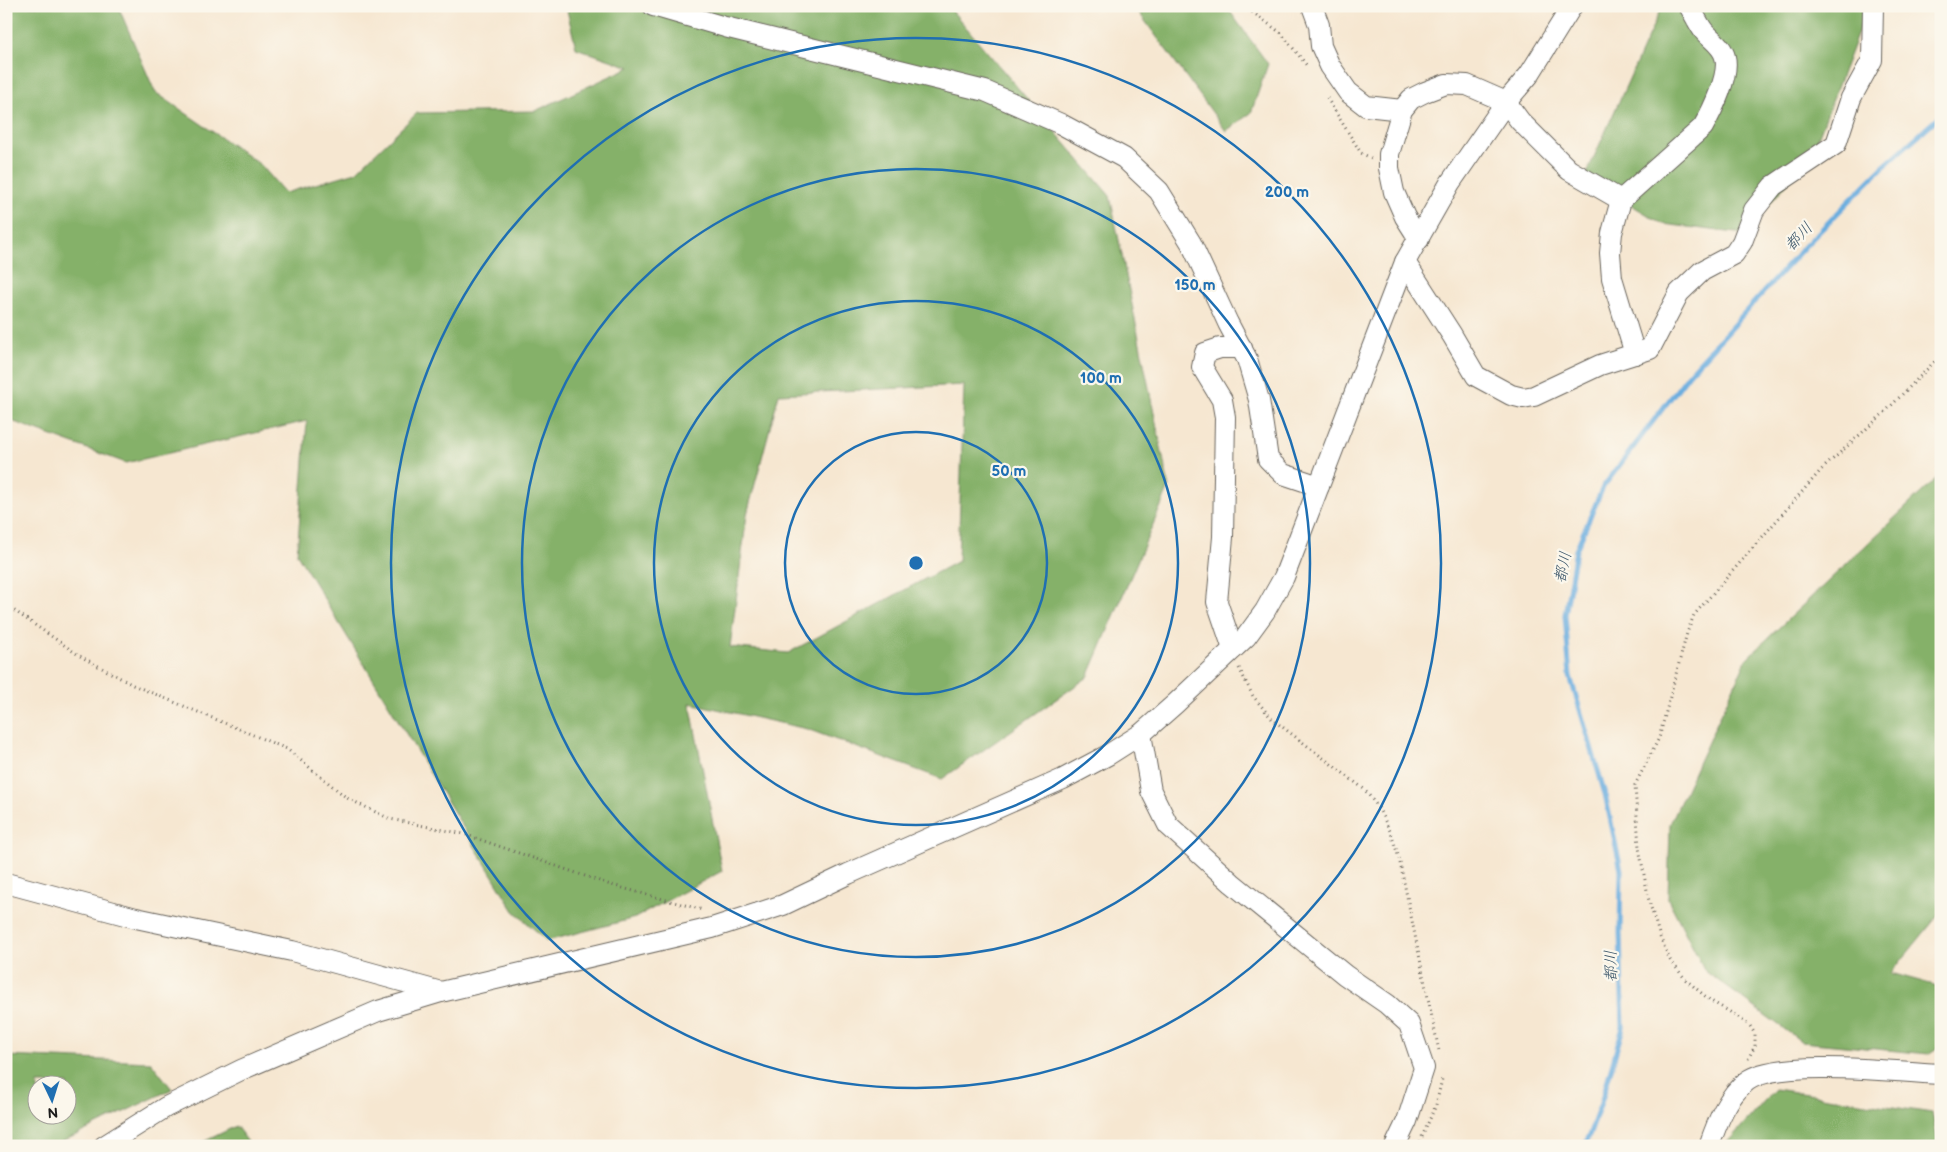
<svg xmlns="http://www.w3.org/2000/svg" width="1947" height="1152" font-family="'Balsamiq Sans','Klee One',sans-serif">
<rect width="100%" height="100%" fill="#fbf7ec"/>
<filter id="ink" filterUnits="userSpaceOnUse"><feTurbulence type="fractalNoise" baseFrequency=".02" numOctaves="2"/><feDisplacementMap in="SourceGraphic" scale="10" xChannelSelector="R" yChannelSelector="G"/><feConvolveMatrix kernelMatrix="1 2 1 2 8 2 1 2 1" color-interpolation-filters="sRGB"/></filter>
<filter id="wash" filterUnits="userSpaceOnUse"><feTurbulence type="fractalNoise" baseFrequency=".0096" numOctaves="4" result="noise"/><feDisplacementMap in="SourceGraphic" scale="20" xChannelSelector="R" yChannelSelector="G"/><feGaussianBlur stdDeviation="1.12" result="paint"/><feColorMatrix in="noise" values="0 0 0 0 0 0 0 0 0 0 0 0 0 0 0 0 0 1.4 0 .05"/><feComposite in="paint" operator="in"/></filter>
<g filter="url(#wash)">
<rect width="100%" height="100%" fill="#f6e7d1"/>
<g fill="#85b169" stroke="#506642" fill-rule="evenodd">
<path d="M 6,6 L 118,6 L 155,92 L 261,165 L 285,193 L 356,172 L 417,113 L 535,111 L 630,67 L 576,48 L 566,6 L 948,6 L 1110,196 L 1169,487 L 1088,677 L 942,779 L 807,729 L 690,703 L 722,871 L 635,918 L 547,941 L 514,911 L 297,554 L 307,421 L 126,463 L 6,419 ZM 964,385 L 958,561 L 788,653 L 730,647 L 747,514 L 779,394 Z"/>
<polygon points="1134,6 1226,6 1268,64 1251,113 1226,131"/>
<polygon points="1662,6 1868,6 1812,154 1744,234 1663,224 1585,177"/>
<polygon points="1941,474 1941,912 1891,973 1941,987 1941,1046 1929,1054 1802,1042 1705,971 1668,899 1670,824 1747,658"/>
<path d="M 6,1056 L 151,1062 L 172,1089 L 53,1146 L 6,1146 ZM 68,1084 L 68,1114 L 38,1114 L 38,1084 Z"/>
<polygon points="1775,1089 1932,1113 1939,1146 1724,1146"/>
<polygon points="236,1126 251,1146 195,1146"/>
</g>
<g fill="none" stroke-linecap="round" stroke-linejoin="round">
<polyline stroke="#6baddf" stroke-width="5" points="1585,1146 1601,1103 1623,1027 1620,933 1621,870 1605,794 1570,676 1565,615 1576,550 1603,487 1689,374 1806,245 1884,166 1941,115"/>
</g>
</g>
<g filter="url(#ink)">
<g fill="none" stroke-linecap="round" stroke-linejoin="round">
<defs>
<g id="minor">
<polyline points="653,6 725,27 985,91 1061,124 1124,158 1159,191 1191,243 1228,323 1247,359 1259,400 1268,459 1283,474 1319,486"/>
<polyline points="1312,6 1319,25 1321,46 1330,66 1348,92 1366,106 1402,110"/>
<polyline points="1419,239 1405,217 1394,192 1389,168 1389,154 1402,110 1411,99 1425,92 1446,84 1467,85 1506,102 1520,121 1569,170 1621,200"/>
<polyline points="1405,262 1452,335 1476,376 1511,395 1523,398 1534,396 1600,365 1650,349 1679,293 1702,271 1734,254 1742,242 1754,210 1773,186 1836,144 1851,98 1872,60 1873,6"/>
<path d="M 1635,354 L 1612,278 L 1610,253 L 1612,233 L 1621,200 L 1703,127 C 1712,111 1730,75 1725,57 C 1722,45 1710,39 1703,30 C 1698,23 1694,14 1689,6"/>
<polyline points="1233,649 1217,602 1223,537 1225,417 1222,400 1202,367 1205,353 1220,348 1242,348"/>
<polyline points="1141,734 1151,791 1168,825 1232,883 1345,975 1387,1004 1409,1024 1424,1068 1407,1121 1395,1146"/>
<polyline points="6,883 136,918 292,951 441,992"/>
<polyline points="104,1146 166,1107 241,1070 378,1011 441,992 712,928 783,905 848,874 1063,779 1108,755 1141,734 1175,704 1246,637 1265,611 1284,577 1405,262 1450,183 1506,102 1529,75 1572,6"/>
<path d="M 1709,1146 C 1717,1123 1727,1096 1747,1081 C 1778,1058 1900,1072 1941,1074"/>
</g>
</defs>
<use href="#minor" stroke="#68635b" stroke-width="22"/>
<g stroke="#68635b" stroke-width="3" stroke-dasharray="1 4" stroke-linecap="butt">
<polyline points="1244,6 1281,33 1308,67"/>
<polyline points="1327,98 1361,153 1371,158"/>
<polyline points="6,605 80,656 133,685 287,749 347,798 390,819 464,834 608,884 703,910"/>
<polyline points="1239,668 1253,696 1272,719 1364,789 1378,807 1391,833 1399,858 1439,1051"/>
<polyline points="1748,1059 1755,1046 1755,1034 1750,1026 1737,1016 1711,1001 1686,980 1670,960 1660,937 1649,901 1639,848 1635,785 1659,738 1687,633 1694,615 1821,470 1885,412 1941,355"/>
<polyline points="1418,1146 1436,1105 1442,1079"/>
<polyline points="1687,1146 1691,1137"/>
</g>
<use href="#minor" stroke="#fff" stroke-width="20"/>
</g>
</g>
<g fill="none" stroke="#1f6fb2" stroke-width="2.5">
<circle cx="916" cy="563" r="131"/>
<circle cx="916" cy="563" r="262"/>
<circle cx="916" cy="563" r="394"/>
<circle cx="916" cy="563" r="525"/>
</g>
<g text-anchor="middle" stroke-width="4.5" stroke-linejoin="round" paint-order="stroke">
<g font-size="16" font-style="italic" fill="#3c566a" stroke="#fbf7ec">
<text transform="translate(1798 236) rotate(-47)" y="6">都川</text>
<text transform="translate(1562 567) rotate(-79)" y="6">都川</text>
<text transform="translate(1610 966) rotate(-91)" y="6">都川</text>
</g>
</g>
<circle cx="916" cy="563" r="8" fill="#1f6fb2" stroke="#fbf7ec" stroke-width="2.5"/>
<g font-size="15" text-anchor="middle" font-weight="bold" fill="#1f6fb2" stroke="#fbf7ec" stroke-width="4.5" stroke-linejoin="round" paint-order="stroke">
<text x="1287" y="197">200 m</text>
<text x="1195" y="290">150 m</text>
<text x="1101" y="383">100 m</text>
<text x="1009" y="476">50 m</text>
</g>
<rect width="1947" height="1152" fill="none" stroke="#fbf7ec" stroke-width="25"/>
<g transform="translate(52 1100) rotate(176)"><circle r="24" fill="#fbf7ec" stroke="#a29f99"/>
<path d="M0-4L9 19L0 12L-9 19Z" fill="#1f6fb2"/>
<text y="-8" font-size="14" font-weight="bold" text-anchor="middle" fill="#1c1c1c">N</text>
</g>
</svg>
